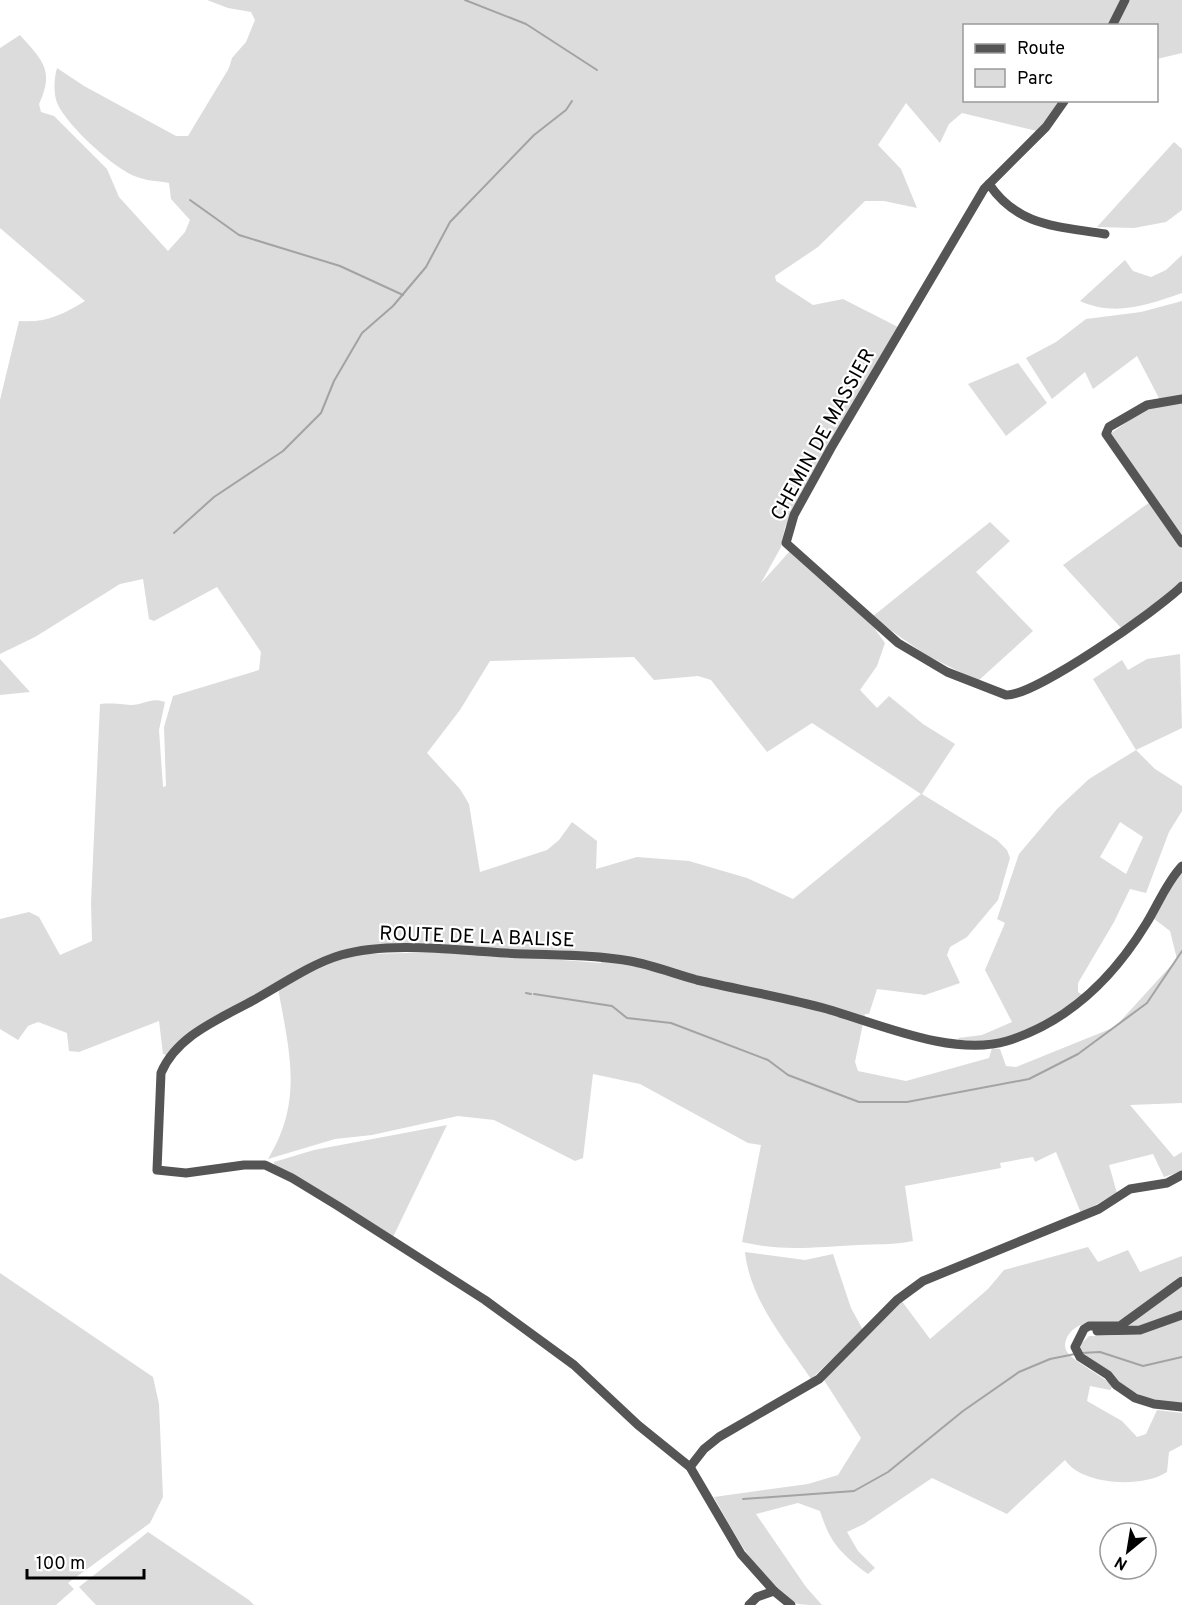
<svg xmlns="http://www.w3.org/2000/svg" width="1182" height="1605" font-family="Overpass,sans-serif">
<rect width="100%" height="100%" fill="#fff"/>
<g fill="#dcdcdc" fill-rule="evenodd">
<path d="M 207,0 L 1182,0 L 1182,53 L 1157,59 L 1156,26 L 964,26 L 964,100 L 1061,101 L 1037,131 L 962,113 L 949,124 L 940,143 L 906,103 L 878,145 L 901,169 L 917,208 L 884,201 L 865,201 L 818,247 L 775,276 L 776,281 L 813,305 L 843,299 L 898,327 L 797,506 L 785,527 L 781,547 L 761,583 L 790,551 L 870,622 L 885,643 L 877,666 L 860,690 L 877,708 L 889,696 L 923,724 L 955,744 L 922,794 L 997,840 L 1007,850 L 1010,858 L 998,900 L 967,937 L 950,947 L 947,955 L 960,983 L 925,995 L 877,989 L 869,1014 L 865,1014 L 855,1062 L 858,1071 L 906,1081 L 989,1058 L 992,1048 L 1000,1049 L 1006,1066 L 1016,1067 L 1115,1027 L 1177,959 L 1170,931 L 1153,918 L 1171,883 L 1182,870 L 1182,1103 L 1130,1105 L 1174,1157 L 1182,1152 L 1182,1171 L 1164,1177 L 1153,1154 L 1109,1165 L 1117,1193 L 1081,1213 L 1056,1152 L 1035,1162 L 1033,1157 L 1000,1163 L 1001,1168 L 905,1186 L 913,1241 C 894,1245 877,1244 858,1245 C 815,1247 784,1252 742,1242 L 761,1145 L 748,1143 L 640,1084 L 593,1074 L 583,1158 L 575,1161 L 494,1120 L 458,1116 L 372,1135 L 335,1139 L 268,1159 C 304,1100 289,1051 278,988 L 338,960 L 359,954 L 461,952 L 601,963 L 602,954 C 573,953 544,954 515,951 C 455,947 390,938 332,956 L 194,1031 L 167,1055 L 163,1054 L 159,1021 L 79,1052 L 69,1051 L 67,1033 L 38,1022 L 28,1026 L 18,1040 L 0,1029 L 0,919 L 29,912 L 39,917 L 60,955 L 92,941 L 91,903 L 100,704 C 111,703 120,704 131,705 C 144,705 151,697 165,702 L 159,730 L 163,787 L 166,786 L 164,727 L 173,696 L 259,670 L 261,652 L 217,587 L 154,621 L 149,619 L 143,579 L 120,584 L 35,637 L 0,654 L 0,400 L 19,321 C 46,323 62,315 85,301 L 0,228 L 0,48 L 20,35 C 42,60 55,70 39,104 L 41,112 L 54,116 L 107,169 L 119,197 L 168,251 L 185,232 L 190,220 L 171,199 L 169,183 C 159,181 147,181 137,177 C 115,170 68,126 58,105 C 53,95 54,78 57,68 L 84,86 L 176,136 L 188,136 L 229,68 L 232,58 L 246,42 L 255,20 L 251,12 L 228,8 ZM 634,657 L 654,680 L 698,676 L 711,680 L 767,752 L 812,723 L 921,794 L 793,899 L 747,878 L 689,861 L 637,857 L 596,869 L 597,841 L 572,822 L 559,840 L 547,850 L 480,872 L 469,804 L 460,789 L 427,753 L 460,710 L 490,661 Z"/>
<polygon points="1174,142 1182,149 1182,210 1166,222 1134,228 1097,227"/>
<path d="M 1182,255 L 1182,293 C 1147,305 1115,317 1080,301 L 1125,260 L 1133,271 L 1151,277 L 1166,270 Z"/>
<polygon points="1182,301 1182,396 1160,400 1137,356 1093,389 1085,372 1052,399 1026,358 1056,342 1086,319 1141,312"/>
<polygon points="1018,363 1047,403 1006,436 968,384"/>
<polygon points="1182,401 1182,536 1110,434 1145,409"/>
<polygon points="1150,502 1182,549 1182,580 1145,614 1122,629 1063,565"/>
<polygon points="990,522 1010,541 976,572 1033,631 978,681 926,655 872,617"/>
<path d="M 1180,654 L 1182,728 L 1136,750 L 1155,769 L 1182,786 L 1182,811 L 1169,832 L 1146,893 L 1130,889 L 1114,922 L 1078,983 L 1078,992 L 1084,996 C 1050,1022 1003,1047 960,1041 L 958,1038 L 982,1035 L 1012,1022 L 985,970 L 1005,923 L 997,919 L 1019,854 L 1057,809 L 1089,779 L 1136,750 L 1093,679 L 1122,660 L 1128,670 L 1147,659 ZM 1120,822 L 1143,837 L 1126,874 L 1100,857 Z"/>
<polygon points="0,659 30,692 0,695"/>
<polygon points="447,1125 393,1237 274,1165 274,1162 314,1150"/>
<path d="M 1088,1247 L 1098,1262 L 1128,1250 L 1140,1272 L 1182,1256 L 1182,1275 C 1164,1290 1144,1312 1123,1321 C 1107,1327 1088,1317 1074,1329 C 1068,1333 1063,1343 1066,1350 C 1070,1360 1103,1376 1113,1386 L 1110,1390 L 1090,1386 L 1087,1401 L 1122,1421 L 1137,1437 L 1146,1434 L 1157,1410 L 1182,1413 L 1182,1445 L 1169,1452 L 1167,1472 C 1143,1488 1083,1486 1065,1460 L 1007,1514 L 932,1478 L 864,1524 L 847,1532 L 858,1551 L 875,1568 L 868,1574 C 841,1554 830,1543 820,1511 L 798,1503 L 756,1514 L 806,1587 L 822,1605 C 814,1605 805,1605 798,1604 C 765,1593 730,1526 714,1497 L 808,1484 L 838,1475 L 861,1438 L 824,1380 L 901,1300 L 930,1339 L 988,1289 L 1004,1270 Z"/>
<path d="M 745,1252 L 805,1260 L 833,1254 L 851,1308 L 863,1330 L 811,1379 C 785,1340 750,1300 745,1252 Z"/>
<polygon points="0,1273 153,1377 159,1404 163,1497 150,1523 68,1583 74,1589 56,1605 0,1605"/>
<polygon points="1182,1284 1182,1313 1135,1327 1122,1327"/>
<path d="M 1182,1319 L 1182,1405 C 1137,1402 1117,1381 1083,1356 L 1080,1345 L 1089,1336 C 1125,1337 1149,1332 1182,1319 Z"/>
<polygon points="148,1532 249,1600 254,1605 96,1605 79,1587"/>
</g>
<g fill="none" stroke-linecap="round" stroke-linejoin="round">
<g stroke="#a3a3a3" stroke-width="2">
<polyline points="465,0 526,24 597,70"/>
<polyline points="190,200 239,235 340,266 403,295"/>
<polyline points="174,533 214,497 283,451 321,413 334,381 362,333 393,306 426,267 450,222 534,135 566,110 572,101"/>
<polyline points="526,993 531,994"/>
<polyline points="534,994 612,1006 627,1018 671,1023 768,1060 788,1075 859,1102 907,1102 1029,1079 1078,1054 1147,1003 1182,951"/>
<polyline points="1081,1353 1100,1352 1143,1366 1182,1357"/>
<polyline points="743,1499 854,1491 888,1472 963,1411 1019,1372 1050,1359 1075,1354"/>
</g>
<g stroke="#555" stroke-width="9">
<polyline points="1112,26 1125,0"/>
<path d="M 1065,100 L 1046,127 L 984,189 L 831,448 L 794,515 L 786,543 L 898,643 L 947,672 L 1006,695 C 1034,697 1159,609 1182,586"/>
<path d="M 989,184 C 1018,227 1058,226 1105,234"/>
<polyline points="1182,399 1147,405 1109,427 1106,434 1182,543"/>
<polyline points="1182,1281 1120,1326 1089,1326 1084,1329 1075,1347 1080,1357 1108,1375 1116,1385 1135,1398 1154,1404 1182,1407"/>
<polyline points="1097,1331 1140,1330 1182,1315"/>
<polyline points="690,1467 704,1449 719,1437 819,1379 897,1300 923,1281 1099,1209 1130,1189 1167,1183 1182,1175"/>
<path d="M 774,1591 L 741,1554 L 690,1467 L 638,1425 L 574,1365 L 485,1300 L 338,1206 L 292,1178 L 265,1165 L 244,1165 L 186,1173 L 157,1170 L 161,1073 C 177,1035 220,1019 254,1000 C 281,985 311,964 341,955 C 385,942 446,949 491,952 C 537,956 585,953 630,961 C 652,965 675,974 697,980 C 740,990 784,997 827,1009 C 879,1024 953,1057 1007,1041 C 1068,1022 1113,978 1146,924 C 1158,905 1166,883 1182,866"/>
<polyline points="749,1605 757,1597 774,1591 791,1605"/>
</g>
</g>
<g text-anchor="middle" stroke-width="4.5" stroke-linejoin="round" paint-order="stroke">
<g font-size="20" fill="#000" stroke="#fff">
<text transform="translate(822 434) rotate(-61)" y="7">CHEMIN DE MASSIER</text>
<text transform="translate(477 936) rotate(2)" y="7">ROUTE DE LA BALISE</text>
</g>
</g>
<rect x="963" y="24" width="195" height="78" fill="#ffffff" stroke="#999999" stroke-width="1.5"/>
<rect x="975" y="44" width="30" height="9" fill="#555555" stroke="#999999" stroke-width="1.5"/>
<text x="1017" y="54" font-size="18" fill="#000000">Route</text>
<rect x="975" y="69" width="30" height="18" fill="#dcdcdc" stroke="#999999" stroke-width="1.5"/>
<text x="1017" y="84" font-size="18" fill="#000000">Parc</text>
<g transform="translate(1128 1551) rotate(210)"><circle r="28" fill="#ffffff" stroke="#999999" stroke-width="1.5"/>
<path d="M0-4.5L10 22L0 15L-10 22Z" fill="#000000"/>
<text y="-9" font-size="16" font-weight="bold" text-anchor="middle" fill="#000000">N</text>
</g>
<path d="M27 1569v9h117v-9" fill="none" stroke="#000000" stroke-width="3"/>
<text x="36" y="1569" font-size="18" fill="#000000" stroke="#ffffff" stroke-width="4.5" paint-order="stroke">100 m</text>
</svg>
